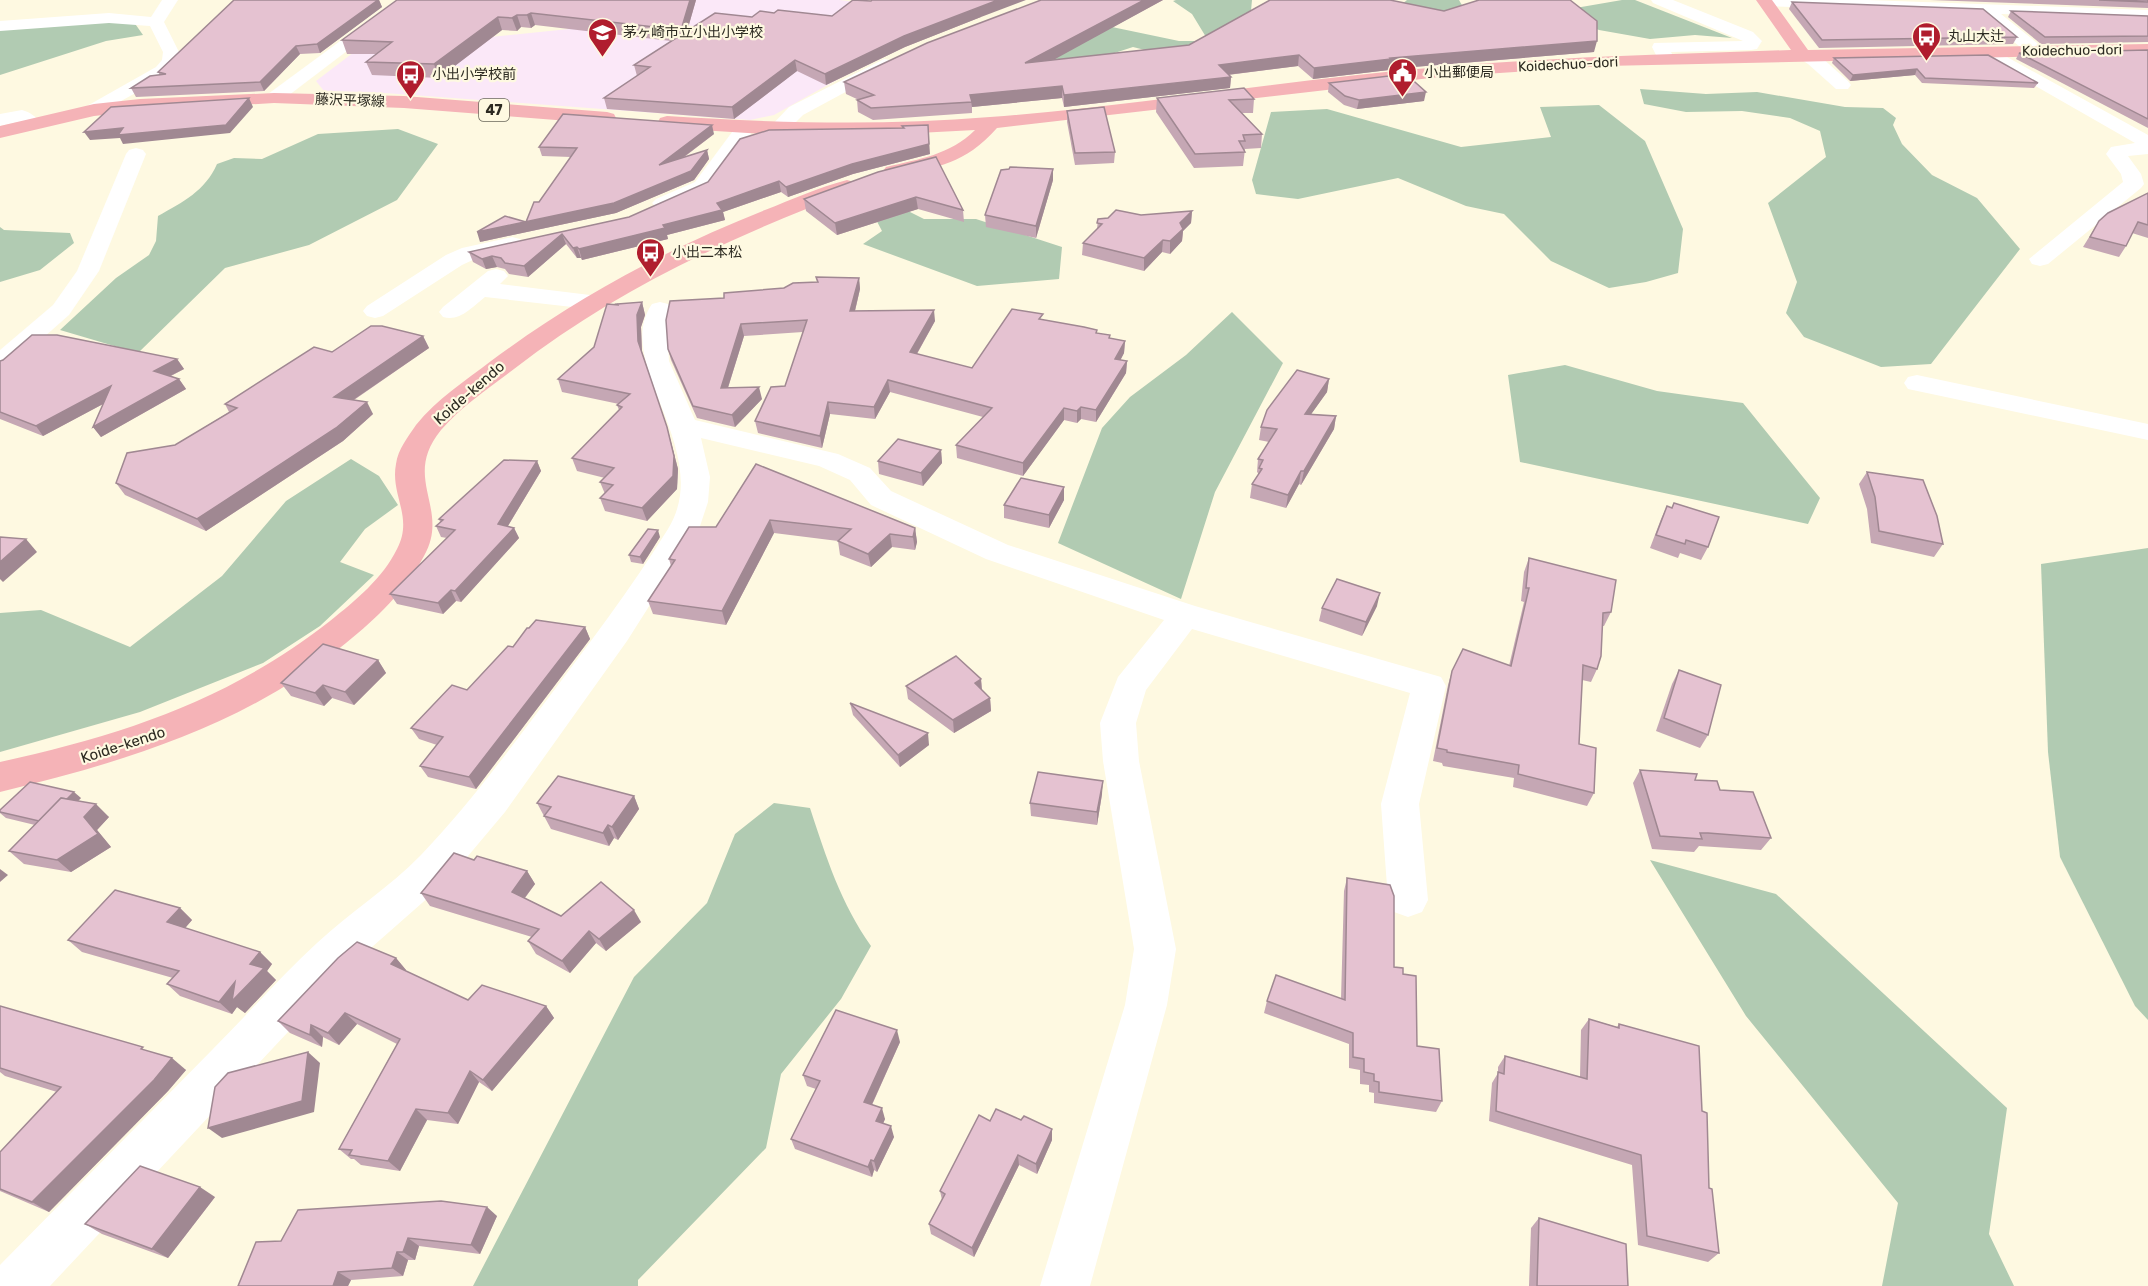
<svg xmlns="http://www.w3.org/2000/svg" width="2148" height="1286" font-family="Rubik,'Noto Sans JP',sans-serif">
<rect width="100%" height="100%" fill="#fef9e1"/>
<polygon fill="#fbe8f8" points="678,0 839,0 899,7 849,73 774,115 750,120 371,92 324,91 316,81 366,43 481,38 569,29"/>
<g fill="#b1cbb2">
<polygon points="1176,0 1252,0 1248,43 1206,37 1192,14 1173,1"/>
<polygon points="1407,0 1459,0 1463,7 1372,29"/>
<polygon points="1622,0 1635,0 1732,38 1695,35 1650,39 1599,30 1558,11"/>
<polygon points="131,18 143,35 106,41 0,75 0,26"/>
<polygon points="1112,27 1179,41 1194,41 1201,48 1169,56 1133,47 1053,73 988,30"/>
<polygon points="1640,89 1706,94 1757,92 1845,107 1883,108 1896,118 1893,125 1902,144 1932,175 1977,198 2020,249 1931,364 1881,367 1804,337 1786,313 1797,282 1768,203 1826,157 1820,131 1790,118 1742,111 1686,112 1644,104"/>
<polygon points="1599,105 1645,141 1683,229 1678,273 1646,282 1609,288 1551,261 1504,214 1466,206 1398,178 1298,199 1256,194 1252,180 1271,112 1327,109 1461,147 1551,137 1540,107"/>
<path d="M 398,129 L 438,144 L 397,200 L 309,245 L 225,268 L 138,353 L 60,330 L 116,278 L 149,255 L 156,241 L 158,216 C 183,202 205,191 217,164 L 234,158 L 262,159 L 318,134 Z"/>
<polygon points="898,206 924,219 976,219 1062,247 1059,279 977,286 863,244 882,231 871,210"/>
<polygon points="0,227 4,230 70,233 74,243 40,270 0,282"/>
<polygon points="1232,312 1283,363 1215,492 1181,599 1058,543 1102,428 1130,397 1186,355"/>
<polygon points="1565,365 1657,391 1743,403 1820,498 1808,524 1520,462 1508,375"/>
<polygon points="351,459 379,476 398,505 365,529 340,562 374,575 320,626 263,663 140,712 0,752 0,613 41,610 130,647 222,576 286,501"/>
<polygon points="2148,548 2148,1020 2135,1006 2060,857 2048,752 2041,564"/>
<path d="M 774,803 L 810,808 C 826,857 841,904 871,946 L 841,999 L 781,1074 L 766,1148 L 638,1280 L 638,1286 L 473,1286 L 634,977 L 707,903 L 735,834 Z"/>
<polygon points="1650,860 1776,894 2007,1108 1989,1234 2014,1286 1882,1286 1898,1203 1746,1016"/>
</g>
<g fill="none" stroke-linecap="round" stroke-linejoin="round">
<g fill="#fff" fill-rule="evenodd">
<polygon points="162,0 178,0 164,22 179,52 180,61 168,75 94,116 87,114 85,110 87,106 156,67 162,60 163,52 150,26 109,23 0,31 0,21 109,13 151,17"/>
<polygon points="396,0 414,0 280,102 268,102 265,98 268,94"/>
<polygon points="1651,0 1673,0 1753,32 1762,41 1757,49 1751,50 1671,52 1675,59 1672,63 1660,63 1652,47 1654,43 1743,41 1653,3"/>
<polygon points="1758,0 1867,0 2148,10 2148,20 2001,14 2042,47 2044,51 2042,55 2030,55 1980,14 1765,6 1759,4"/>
<polygon points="1989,47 2148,135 2148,154 2128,156 2141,174 2144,184 2141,188 2048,264 2040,266 2032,264 2029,259 2123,182 2121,174 2106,154 2111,147 2135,143 1983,56 1981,52 1983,48"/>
<polygon points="1803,50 1820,56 1848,81 1851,85 1848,89 1836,89 1808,64 1794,55 1797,51"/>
<polygon points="884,59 890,60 893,64 890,68 803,115 785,133 771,133 768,129 789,107"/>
<path d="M 22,110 C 30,112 37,117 41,124 L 39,128 L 25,128 L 18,122 L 0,126 L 0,114 Z"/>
<path d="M 745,122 L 752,124 L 755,128 C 745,141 720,182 709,190 C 700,198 667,210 656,207 L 652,203 L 656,199 L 695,182 L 738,124 Z"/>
<polygon points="136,148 143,150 146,154 99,271 69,315 9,368 0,371 0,350 53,305 77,271 126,154 129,150"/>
<polygon points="512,237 520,239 523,244 520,249 477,258 462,265 383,316 375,318 367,316 363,311 367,306 446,255 462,248"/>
<path d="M 496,269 L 504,271 L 508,276 L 500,284 L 590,295 L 598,297 L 602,302 L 598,307 L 590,309 L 485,297 C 472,307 460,322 443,317 L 439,312 L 443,307 L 488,271 Z"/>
<path d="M 660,302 L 668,304 L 672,309 L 667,332 L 669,361 L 695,420 L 838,454 L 870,468 L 891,491 L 1008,545 L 1195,606 L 1441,677 L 1446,686 L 1419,804 L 1428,900 L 1422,912 L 1408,917 L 1394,912 L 1388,900 L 1381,804 L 1410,693 L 1192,629 L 1146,690 L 1136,723 L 1139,761 L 1176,949 L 1167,1005 L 1090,1286 L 1040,1286 L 1125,1005 L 1134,949 L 1103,761 L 1100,723 L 1118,677 L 1164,620 L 986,559 L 871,505 L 850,480 L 819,466 L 701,438 L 710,477 L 708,502 L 700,526 L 627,641 L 505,812 L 447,881 L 347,969 L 50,1286 L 0,1286 L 0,1265 C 71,1193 142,1121 213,1049 C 248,1014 281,976 317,943 C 350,912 390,887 421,855 C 467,807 506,754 546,701 C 588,645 631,589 668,529 C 716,451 611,363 652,304 Z"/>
<polygon points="1917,375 2148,424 2148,440 1908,389 1904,383 1908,377"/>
</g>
<g fill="#f5b3b7" fill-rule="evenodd">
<path d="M 1756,0 L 1772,0 L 1808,50 L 2148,44 L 2148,54 L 1605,66 L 1439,77 L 997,128 C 964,165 939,166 893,177 L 886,175 L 883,171 L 886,167 C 919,159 950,155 975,130 L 899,134 L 778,135 L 667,128 L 660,126 L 658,122 L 660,118 L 667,116 C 775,123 882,126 990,117 C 1140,106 1290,79 1440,67 C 1557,57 1674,54 1791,50 Z"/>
<polygon points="274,93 404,96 607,112 614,114 616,118 614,122 607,124 404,108 274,103 140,111 94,116 0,138 0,126 94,104 140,99"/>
<path d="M 847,180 L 854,182 L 857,186 L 854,190 C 730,238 620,287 514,369 C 489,388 462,406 441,430 C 401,479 451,508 424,556 C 405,591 377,618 346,643 C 246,725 124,762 0,792 L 0,762 C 125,734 227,701 330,621 C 355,601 383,578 397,549 C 414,517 390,495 396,464 C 398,449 408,437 416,425 C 437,399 465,381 491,361 C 576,298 666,249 765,210 C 791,200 819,187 847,180 Z"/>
</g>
</g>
<g fill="#c5a7b4">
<polygon points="234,0 379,0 382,7 320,53 300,54 264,91 136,97 131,88 160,75 158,72"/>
<polygon points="397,0 696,0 687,31 774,13 832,16 981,17 905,47 826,85 797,71 734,119 607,109 604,98 637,76 634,65 671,41 535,25 531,28 521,27 517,31 502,30 439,78 372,75 366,62 376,54 347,54 342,40"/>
<polygon points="1041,0 1163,0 1052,60 1189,45 1594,52 1389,69 1389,70 1313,79 1298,66 1228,75 1231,77 1230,88 1064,107 1062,98 972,107 972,113 873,120 858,112 857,100 859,100 846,94 844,82"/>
<polygon points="1930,0 2148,0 2148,8"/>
<polygon points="1792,2 2017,37 2013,44 1819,48 1789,9"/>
<polygon points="2011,11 2148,16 2148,42 2041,44 2008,17"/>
<polygon points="2148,50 2148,128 2016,59 2019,53"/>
<polygon points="1834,58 2038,83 2034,88 1922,83 1915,75 1850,81 1832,63"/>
<polygon points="1329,83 1424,101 1357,109 1344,105 1328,92"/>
<polygon points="1157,98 1254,99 1253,113 1242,113 1262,134 1261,148 1245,149 1243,166 1194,168 1156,112"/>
<polygon points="1067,111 1115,152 1114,163 1075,165 1067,122"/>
<polygon points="902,126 930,154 853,174 788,197 781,192 723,212 725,220 667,235 668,239 582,260 581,258 577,258 566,244 528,277 509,274 505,269 497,267 486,269 473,262 469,252 629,217 902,128"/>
<polygon points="714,134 683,158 707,150 709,159 694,180 616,213 480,242 526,222 571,157 542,156 539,147"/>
<polygon points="1009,169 1053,180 1036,238 986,227 985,215"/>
<polygon points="878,172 963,210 964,222 918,209 837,235 806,211 804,199"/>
<polygon points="2148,193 2148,238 2132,233 2126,246 2119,257 2083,247 2099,221"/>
<polygon points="1192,211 1191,223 1183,231 1182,241 1170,254 1162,252 1144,271 1082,255 1083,243 1097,229 1098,219"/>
<polygon points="816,277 859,278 860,289 855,311 935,321 917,354 972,368 1043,320 1097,330 1097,333 1110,338 1125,341 1124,353 1120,360 1127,361 1126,373 1096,422 1081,419 1077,423 1064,420 1023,476 957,458 956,445 983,417 890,392 875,419 830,414 822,448 758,433 755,421 785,386 803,332 744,336 728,388 762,399 735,427 697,418 671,360 668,349 724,298 817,282"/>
<polygon points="642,302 645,315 641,327 642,352 667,427 678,469 677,489 647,521 605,511 600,498 605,494 600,482 605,478 577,471 572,458 619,410 617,405 619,404 562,392 558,379 594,347 618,305"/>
<polygon points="423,336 429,348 354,400 373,414 343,441 206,531 125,495 116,483 175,445 229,412 225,404 332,352"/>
<polygon points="177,359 184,369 171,376 179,379 186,389 101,437 93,427 103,404 43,436 0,419 0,361"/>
<polygon points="1329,379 1327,392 1311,414 1336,416 1334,429 1301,485 1299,484 1286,508 1250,498 1252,484 1258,475 1258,473 1257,472 1258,459 1269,442 1259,440 1261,427"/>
<polygon points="941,450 942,463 923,486 879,474 878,461"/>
<polygon points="537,461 541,471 508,526 514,528 519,538 461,602 456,601 443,614 397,604 390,594 447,538 441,537 436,526 440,522 439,519"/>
<polygon points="756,464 915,528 917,542 915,550 892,547 871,567 840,555 838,541 774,533 726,625 653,614 648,601 671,566 669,559 716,527"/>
<polygon points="1867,472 1943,544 1934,557 1871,543 1867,509 1859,484"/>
<polygon points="1064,487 1064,500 1049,528 1004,518 1004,505"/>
<polygon points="1667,506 1708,547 1701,560 1680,553 1678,558 1650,548 1661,519"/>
<polygon points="660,537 643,564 631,562 629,555"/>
<polygon points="1529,558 1611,612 1604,626 1602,626 1597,669 1591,682 1582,680 1579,744 1594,793 1587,806 1513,787 1514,778 1443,766 1442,763 1433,761 1448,685 1452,671 1509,666 1524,602 1521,601 1524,572"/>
<polygon points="1377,606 1362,636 1319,621 1322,608"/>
<polygon points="585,627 590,639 476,789 428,777 420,766 437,745 419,739 411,728 467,690 513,647"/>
<polygon points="378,660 386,673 354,705 332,698 324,706 291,696 281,683"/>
<polygon points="1679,670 1708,735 1700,748 1656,731 1672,684"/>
<polygon points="981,679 982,690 990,698 991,711 954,733 908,699 906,686"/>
<polygon points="850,703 929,745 900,767 853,715"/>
<polygon points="1640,770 1695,780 1720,790 1771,838 1761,850 1699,846 1694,852 1652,849 1633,783"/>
<polygon points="1102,794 1097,825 1031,816 1030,803"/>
<polygon points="634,796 639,809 618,840 614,838 609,846 551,829 537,803"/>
<polygon points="81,798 78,801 109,817 97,830 111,847 71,872 24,864 9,851 35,825 6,818 0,813 0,810"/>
<polygon points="474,860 527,871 535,884 525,898 561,916 641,922 606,951 596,943 570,973 536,954 528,941 532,937 430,906 421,893"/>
<polygon points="1347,878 1394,967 1403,974 1417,1046 1442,1101 1436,1112 1374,1103 1374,1093 1369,1092 1369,1085 1360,1084 1360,1070 1349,1068 1349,1044 1264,1013 1267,1001 1341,999 1344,891"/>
<polygon points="180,908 192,920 185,928 260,952 272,964 267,971 276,980 245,1013 237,1007 232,1014 180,996 167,984 173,978 82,952 68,940"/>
<polygon points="396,958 406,970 406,971 468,1000 546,1006 554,1018 492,1091 479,1082 458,1124 427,1120 400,1171 361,1165 354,1159 351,1159 339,1149 397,1044 357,1024 339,1045 323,1037 322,1047 290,1033 278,1021"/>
<polygon points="0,1006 148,1052 186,1070 168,1091 49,1212 0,1191 0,1152 57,1092 5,1076 0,1072"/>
<polygon points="1589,1019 1617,1027 1619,1024 1702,1111 1709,1188 1719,1253 1708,1262 1638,1245 1632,1165 1489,1121 1492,1083 1498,1073 1498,1067 1505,1056 1580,1077 1581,1030"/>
<polygon points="900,1042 872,1105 885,1119 883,1124 894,1137 877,1172 874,1170 872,1177 795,1149 791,1139 816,1089 807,1086 803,1075"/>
<polygon points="990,1121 1052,1140 1037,1174 1019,1165 974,1257 931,1234 929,1224 942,1200 940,1191"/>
<polygon points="215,1197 168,1258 102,1234 85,1224"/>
<polygon points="497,1216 480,1254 419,1246 415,1260 408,1260 403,1276 351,1280 348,1286 238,1286 281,1241"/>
<polygon points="1539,1218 1628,1286 1529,1286 1531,1228"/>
</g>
<g fill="#a08892">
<polygon points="378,0 379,0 382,7 320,53 317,44"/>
<polygon points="690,0 696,0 684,42 681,30"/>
<polygon points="998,0 1026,0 981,17 905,47 826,85 825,74 904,36"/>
<polygon points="1144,0 1163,0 1026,75 1025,63"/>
<polygon points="531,13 535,25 531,28 527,15"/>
<polygon points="517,15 521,27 517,31 512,18"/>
<polygon points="498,17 502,30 439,78 434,64"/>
<polygon points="1597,41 1594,52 1389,69 1389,70 1313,79 1314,68 1390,58"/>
<polygon points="296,46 300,54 264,91 260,82"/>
<polygon points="1299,55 1298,66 1218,76 1219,65"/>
<polygon points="795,60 797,71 734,119 732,107"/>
<polygon points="1917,69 1915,75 1850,81 1853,75"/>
<polygon points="1231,77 1230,88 1064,107 1064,95"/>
<polygon points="1062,86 1062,98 972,107 970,95"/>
<polygon points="1426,92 1424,101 1357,109 1359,100"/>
<polygon points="249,98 253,107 230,133 123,144 120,138 90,140 84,132"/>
<polygon points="712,125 714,134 661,174 659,165"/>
<polygon points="928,125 930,154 853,174 788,197 786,187"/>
<polygon points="707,150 709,159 694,180 616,213 480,242 477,232 614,203"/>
<polygon points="1053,169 1053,180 1036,238 1036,226"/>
<polygon points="779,181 781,192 723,212 725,220 667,235 668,239 582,260 579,249 663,225 717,203"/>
<polygon points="916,197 918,209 837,235 835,223"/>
<polygon points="1192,211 1191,223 1183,231 1182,241 1170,254 1170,241 1180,223"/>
<polygon points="562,234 566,244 528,277 524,266"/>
<polygon points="1163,240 1162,252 1144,271 1144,258"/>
<polygon points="577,247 581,258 577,258 573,248"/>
<polygon points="492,256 497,267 486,269 482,259"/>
<polygon points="859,278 860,289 852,323 850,311"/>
<polygon points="642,302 645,315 641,327 642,354 638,341 637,315"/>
<polygon points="934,310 935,321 911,364 910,352"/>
<polygon points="741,324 744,336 724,400 721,388"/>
<polygon points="423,336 429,348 340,409 334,397"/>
<polygon points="1125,341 1124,353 1115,371 1115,359"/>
<polygon points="177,359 184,369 160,381 154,371"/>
<polygon points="1127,361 1126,373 1096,422 1096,410"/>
<polygon points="179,379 186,389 101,437 93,427"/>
<polygon points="1329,379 1327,392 1302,427 1305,414"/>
<polygon points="888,380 890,392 875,419 874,407"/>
<polygon points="111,386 118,396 43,436 36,426"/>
<polygon points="759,387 762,399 735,427 732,415"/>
<polygon points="367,402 373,414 343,441 206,531 197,519"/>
<polygon points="828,402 830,414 822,448 820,436"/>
<polygon points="1081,407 1081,419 1077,423 1077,411"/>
<polygon points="1064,408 1064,420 1023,476 1023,463"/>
<polygon points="1336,416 1334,429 1301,485 1304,471"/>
<polygon points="667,427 678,469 677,489 647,521 642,508"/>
<polygon points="941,450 942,463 923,486 921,473"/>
<polygon points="537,461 541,471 503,534 498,524"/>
<polygon points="1301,471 1299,484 1286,508 1288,495"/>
<polygon points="1064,487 1064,500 1049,528 1049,515"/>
<polygon points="770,520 774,533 726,625 722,611"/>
<polygon points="514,528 519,538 461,602 455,591"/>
<polygon points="915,528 917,542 915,550 913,537"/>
<polygon points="658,530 660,537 643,564 640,557"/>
<polygon points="890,534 892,547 871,567 868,554"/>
<polygon points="26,539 37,552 3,582 0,579 0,562"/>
<polygon points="451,590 456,601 443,614 438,603"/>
<polygon points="1380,593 1377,606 1362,636 1366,622"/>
<polygon points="585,627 590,639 476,789 469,777"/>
<polygon points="378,660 386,673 354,705 345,692"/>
<polygon points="981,679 982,693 975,683"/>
<polygon points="323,685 332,698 324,706 315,693"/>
<polygon points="990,698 991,711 954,733 953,720"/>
<polygon points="928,733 929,745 900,767 898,755"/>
<polygon points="1103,781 1102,794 1097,825 1097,812"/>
<polygon points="74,792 81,798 50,828 43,822"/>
<polygon points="634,796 639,809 618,840 612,827"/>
<polygon points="96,804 109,817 97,830 111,847 71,872 57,860 84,817"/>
<polygon points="608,825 614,838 609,846 603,833"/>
<polygon points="0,869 8,875 0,882"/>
<polygon points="527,871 535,884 520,904 512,892"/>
<polygon points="180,908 192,920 180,934 167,922"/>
<polygon points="634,910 641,922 606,951 599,939"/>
<polygon points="589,931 596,943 570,973 562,961"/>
<polygon points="260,952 272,964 267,971 276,980 245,1013 237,1007 232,1014 219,1002"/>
<polygon points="396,958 406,970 401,976 391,964"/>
<polygon points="546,1006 554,1018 492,1091 483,1080"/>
<polygon points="345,1013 357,1024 339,1045 328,1033"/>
<polygon points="311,1025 323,1037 322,1047 310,1035"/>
<polygon points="897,1030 900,1042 868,1113 864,1102"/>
<polygon points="308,1052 320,1063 314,1112 222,1138 208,1128"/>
<polygon points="172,1058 186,1070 168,1091 49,1212 32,1202"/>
<polygon points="470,1071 479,1082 458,1124 448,1113"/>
<polygon points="882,1108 885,1119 879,1132 876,1121"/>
<polygon points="416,1109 427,1120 400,1171 388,1161"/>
<polygon points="891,1126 894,1137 877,1172 874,1161"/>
<polygon points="1052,1129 1052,1140 1037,1174 1036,1164"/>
<polygon points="1018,1155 1019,1165 974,1257 972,1248"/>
<polygon points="871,1160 874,1170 872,1177 868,1167"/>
<polygon points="200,1187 215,1197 168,1258 152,1249"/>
<polygon points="487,1207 497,1216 480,1254 471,1245"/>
<polygon points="408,1238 419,1246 415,1260 403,1252"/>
<polygon points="397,1252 408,1260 403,1276 392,1268"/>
<polygon points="338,1272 351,1280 348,1286 333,1286"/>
</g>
<g fill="#e5c2d1" stroke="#a08892" stroke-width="1.5">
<polygon points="234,0 378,0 317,44 296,46 260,82 131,88 150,76 166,74 158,72"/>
<polygon points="397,0 690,0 681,30 531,13 527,15 517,15 512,18 498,17 434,64 366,62 392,42 342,40"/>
<polygon points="853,0 871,1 872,0 998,0 904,36 825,74 795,60 732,107 604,98 650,67 634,65 715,13 752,17 760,11 774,13 778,10 832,16"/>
<polygon points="1041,0 1144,0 1025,63 1189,45 1270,0 1390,0 1444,11 1479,0 1570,0 1597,21 1597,41 1390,58 1391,59 1314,68 1299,55 1219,65 1231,77 1064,95 1062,86 970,95 972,102 871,108 857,100 874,95 844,82 927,43"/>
<polygon points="2099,0 2148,0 2148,2"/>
<polygon points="1792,2 1983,9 2017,37 1822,40"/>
<polygon points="2011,11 2148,16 2148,36 2045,37"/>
<polygon points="2148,50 2148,119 2019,53"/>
<polygon points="1988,55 2038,83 1925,78 1917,69 1853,75 1834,58"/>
<polygon points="1406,74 1426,92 1359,100 1345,96 1329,83"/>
<polygon points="1244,88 1254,99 1229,100 1262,134 1243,135 1245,141 1239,141 1245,152 1195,154 1157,98"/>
<polygon points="249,98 226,125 118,135 123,128 84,132 111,107"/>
<polygon points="1104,107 1115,152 1075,153 1067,111"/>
<polygon points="563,114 712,125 659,165 707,150 691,171 614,203 477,232 505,216 526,222 534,202 539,202 577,148 539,147"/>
<polygon points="928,125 929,144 852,164 786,187 779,181 717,203 722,210 663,225 665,228 579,249 577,247 573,248 562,234 524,266 505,263 501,258 492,256 482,259 469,252 629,217 708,182 740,139 769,130 904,128 902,126"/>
<polygon points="936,157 963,210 916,197 835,223 804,199 878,172"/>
<polygon points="1010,167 1053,169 1036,226 985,215 1001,170 1009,169"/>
<polygon points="2148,193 2148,225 2138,222 2126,246 2090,237 2099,221 2108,213"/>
<polygon points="1116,210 1141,215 1192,211 1180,223 1183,229 1170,241 1163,240 1144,258 1083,243 1102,224 1097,223 1098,219 1108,218"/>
<polygon points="816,277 859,278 850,311 934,310 910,352 972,368 1012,309 1043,314 1039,319 1084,327 1097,330 1096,333 1110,335 1109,338 1125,341 1115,359 1127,361 1096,410 1081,407 1077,411 1064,408 1023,463 956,445 992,408 888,380 874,407 828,402 820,436 755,421 771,387 785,386 807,320 741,324 721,388 759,387 732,415 693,406 668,349 666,320 670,301 724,298 724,293 784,288 793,283 818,282"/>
<polygon points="642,302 637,315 638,341 667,427 674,456 673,476 642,508 600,498 613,485 600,482 614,468 572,458 622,407 617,405 630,394 558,379 594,347 607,304 619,305 617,304"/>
<polygon points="371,326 382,326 423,336 334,397 367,402 336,428 197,519 116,483 127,453 175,445 237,408 225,404 314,347 332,352"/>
<polygon points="32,335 57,335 177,359 154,371 179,379 93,427 111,386 36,426 0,412 0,361 3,360"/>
<polygon points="1297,370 1329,379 1305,414 1336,416 1304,471 1301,471 1288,495 1252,484 1262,469 1259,468 1263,460 1258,459 1277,429 1261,427 1267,410"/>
<polygon points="898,439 941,450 921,473 878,461"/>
<polygon points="504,460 537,461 498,524 514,528 455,591 451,590 438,603 390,594 455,530 436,526 443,520 439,519"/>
<polygon points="756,464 915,528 913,537 890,534 868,554 838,541 851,529 770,520 722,611 648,601 675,560 669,559 689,527 716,527"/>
<polygon points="1867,472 1923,480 1937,516 1943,544 1879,531 1875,497"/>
<polygon points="1021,478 1064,487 1049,515 1004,505"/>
<polygon points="1674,503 1719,517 1708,547 1686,540 1685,544 1656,535 1667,506 1672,508"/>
<polygon points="648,529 658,530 640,557 629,555"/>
<polygon points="0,537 26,539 0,562"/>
<polygon points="1529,558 1616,580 1611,612 1603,613 1601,656 1597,669 1583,665 1579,744 1596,748 1594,793 1518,774 1519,765 1447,752 1447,750 1437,748 1452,671 1463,649 1511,666 1529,588 1526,588"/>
<polygon points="1337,579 1380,593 1366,622 1322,608"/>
<polygon points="536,620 585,627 469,777 420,766 443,737 411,728 452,685 467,690 508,646 513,647 527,628 529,628"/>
<polygon points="323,644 378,660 345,692 323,685 315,693 281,683"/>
<polygon points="956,656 981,679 975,683 990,698 953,720 906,686"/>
<polygon points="1679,670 1721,685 1708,735 1664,718"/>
<polygon points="850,703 928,733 898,755"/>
<polygon points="1640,770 1697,774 1695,780 1717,781 1720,790 1753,792 1771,838 1708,833 1700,833 1702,839 1660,836"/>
<polygon points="1038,772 1103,781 1097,812 1030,803"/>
<polygon points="558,776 634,796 612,827 608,825 603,833 544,816 551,807 537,803"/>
<polygon points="30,782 74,792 67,799 61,798 39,821 0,812 0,810"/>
<polygon points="61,798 96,804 84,817 98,834 57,860 9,851"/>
<polygon points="454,853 474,860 477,856 527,871 512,892 561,916 601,882 634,910 599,939 589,931 562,961 528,941 539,929 421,893"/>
<polygon points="1347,878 1390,885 1394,896 1394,967 1403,968 1403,974 1416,976 1417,1046 1439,1049 1442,1101 1379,1092 1379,1082 1374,1081 1374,1074 1364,1072 1364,1059 1353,1057 1353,1033 1267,1001 1276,975 1345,1000"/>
<polygon points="115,890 180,908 167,922 260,952 250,964 264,968 232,1001 235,982 219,1002 167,984 179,971 68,940"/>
<polygon points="357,942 396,958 391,964 468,1000 482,985 546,1006 483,1080 470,1071 448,1113 416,1109 388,1161 349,1155 352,1150 339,1149 400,1039 345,1013 328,1033 311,1025 310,1035 278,1021 338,958"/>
<polygon points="0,1006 143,1047 141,1049 172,1058 154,1080 32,1202 0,1189 0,1152 61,1087 0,1068"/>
<polygon points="836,1010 897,1030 864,1102 882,1108 876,1121 891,1126 874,1161 871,1160 868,1167 791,1139 820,1081 803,1075"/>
<polygon points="1589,1019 1619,1028 1619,1024 1699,1046 1702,1111 1707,1113 1709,1188 1712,1189 1719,1253 1647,1236 1641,1155 1496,1111 1498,1072 1504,1074 1505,1056 1587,1079"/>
<polygon points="308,1052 302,1101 208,1128 215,1087 228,1073"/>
<polygon points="996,1109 1021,1120 1024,1116 1052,1129 1036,1164 1018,1155 972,1248 929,1224 945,1194 940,1191 979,1115 990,1121"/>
<polygon points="140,1166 200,1187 152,1249 85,1224"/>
<polygon points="441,1201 487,1207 471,1245 408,1238 403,1252 397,1252 392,1268 338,1272 333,1286 238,1286 256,1242 281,1241 298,1210"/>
<polygon points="1539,1218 1626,1244 1628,1286 1537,1286"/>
</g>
<defs>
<symbol id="school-pin" viewBox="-11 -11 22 30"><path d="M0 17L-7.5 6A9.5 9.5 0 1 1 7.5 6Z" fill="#b01d2e" stroke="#fef9e1"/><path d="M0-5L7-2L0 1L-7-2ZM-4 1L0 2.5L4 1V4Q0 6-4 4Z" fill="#fff"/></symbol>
<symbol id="bus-pin" viewBox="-11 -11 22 30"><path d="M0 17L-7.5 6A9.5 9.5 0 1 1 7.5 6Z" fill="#b01d2e" stroke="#fef9e1"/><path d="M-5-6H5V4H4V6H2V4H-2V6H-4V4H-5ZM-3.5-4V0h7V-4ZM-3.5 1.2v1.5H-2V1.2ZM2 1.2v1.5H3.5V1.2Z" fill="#fff"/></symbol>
<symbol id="civic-pin" viewBox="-11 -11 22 30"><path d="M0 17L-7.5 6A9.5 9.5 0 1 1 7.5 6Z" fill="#b01d2e" stroke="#fef9e1"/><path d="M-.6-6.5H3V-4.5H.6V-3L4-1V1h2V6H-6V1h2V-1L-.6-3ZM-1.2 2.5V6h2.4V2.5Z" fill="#fff"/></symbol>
</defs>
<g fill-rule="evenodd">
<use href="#school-pin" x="586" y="16" width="33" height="45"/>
<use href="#bus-pin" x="1910" y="20" width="33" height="45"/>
<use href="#civic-pin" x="1386" y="56" width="33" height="45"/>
<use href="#bus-pin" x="394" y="58" width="33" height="45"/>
<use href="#bus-pin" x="634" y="236" width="33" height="45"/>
</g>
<g text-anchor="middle" stroke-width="4.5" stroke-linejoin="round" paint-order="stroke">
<g font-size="14" fill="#2c2a21" stroke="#fef9e1" text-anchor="start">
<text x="623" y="37">茅ヶ崎市立小出小学校</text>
<text x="1948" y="41">丸山大辻</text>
<text x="1424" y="77">小出郵便局</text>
<text x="432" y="79">小出小学校前</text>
<text x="672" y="257">小出二本松</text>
</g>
<g font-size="14" fill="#2c2a21" stroke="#fef9e1">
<text transform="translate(2072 50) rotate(-1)" y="5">Koidechuo-dori</text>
<text transform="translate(1568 64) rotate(-3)" y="5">Koidechuo-dori</text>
<text transform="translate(350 100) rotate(2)" y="5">藤沢平塚線</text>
</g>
<rect fill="#fef9e1" stroke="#6b685b" stroke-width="1.5" x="479" y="99" width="30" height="22" rx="4.5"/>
<g font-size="14" font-weight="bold" fill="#2c2a21">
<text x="494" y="115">47</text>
</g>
<g font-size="15" fill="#2c2a21" stroke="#fef9e1">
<text transform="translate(469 393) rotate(-41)" y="5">Koide-kendo</text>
<text transform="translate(123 745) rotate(-18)" y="5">Koide-kendo</text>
</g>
</g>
</svg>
